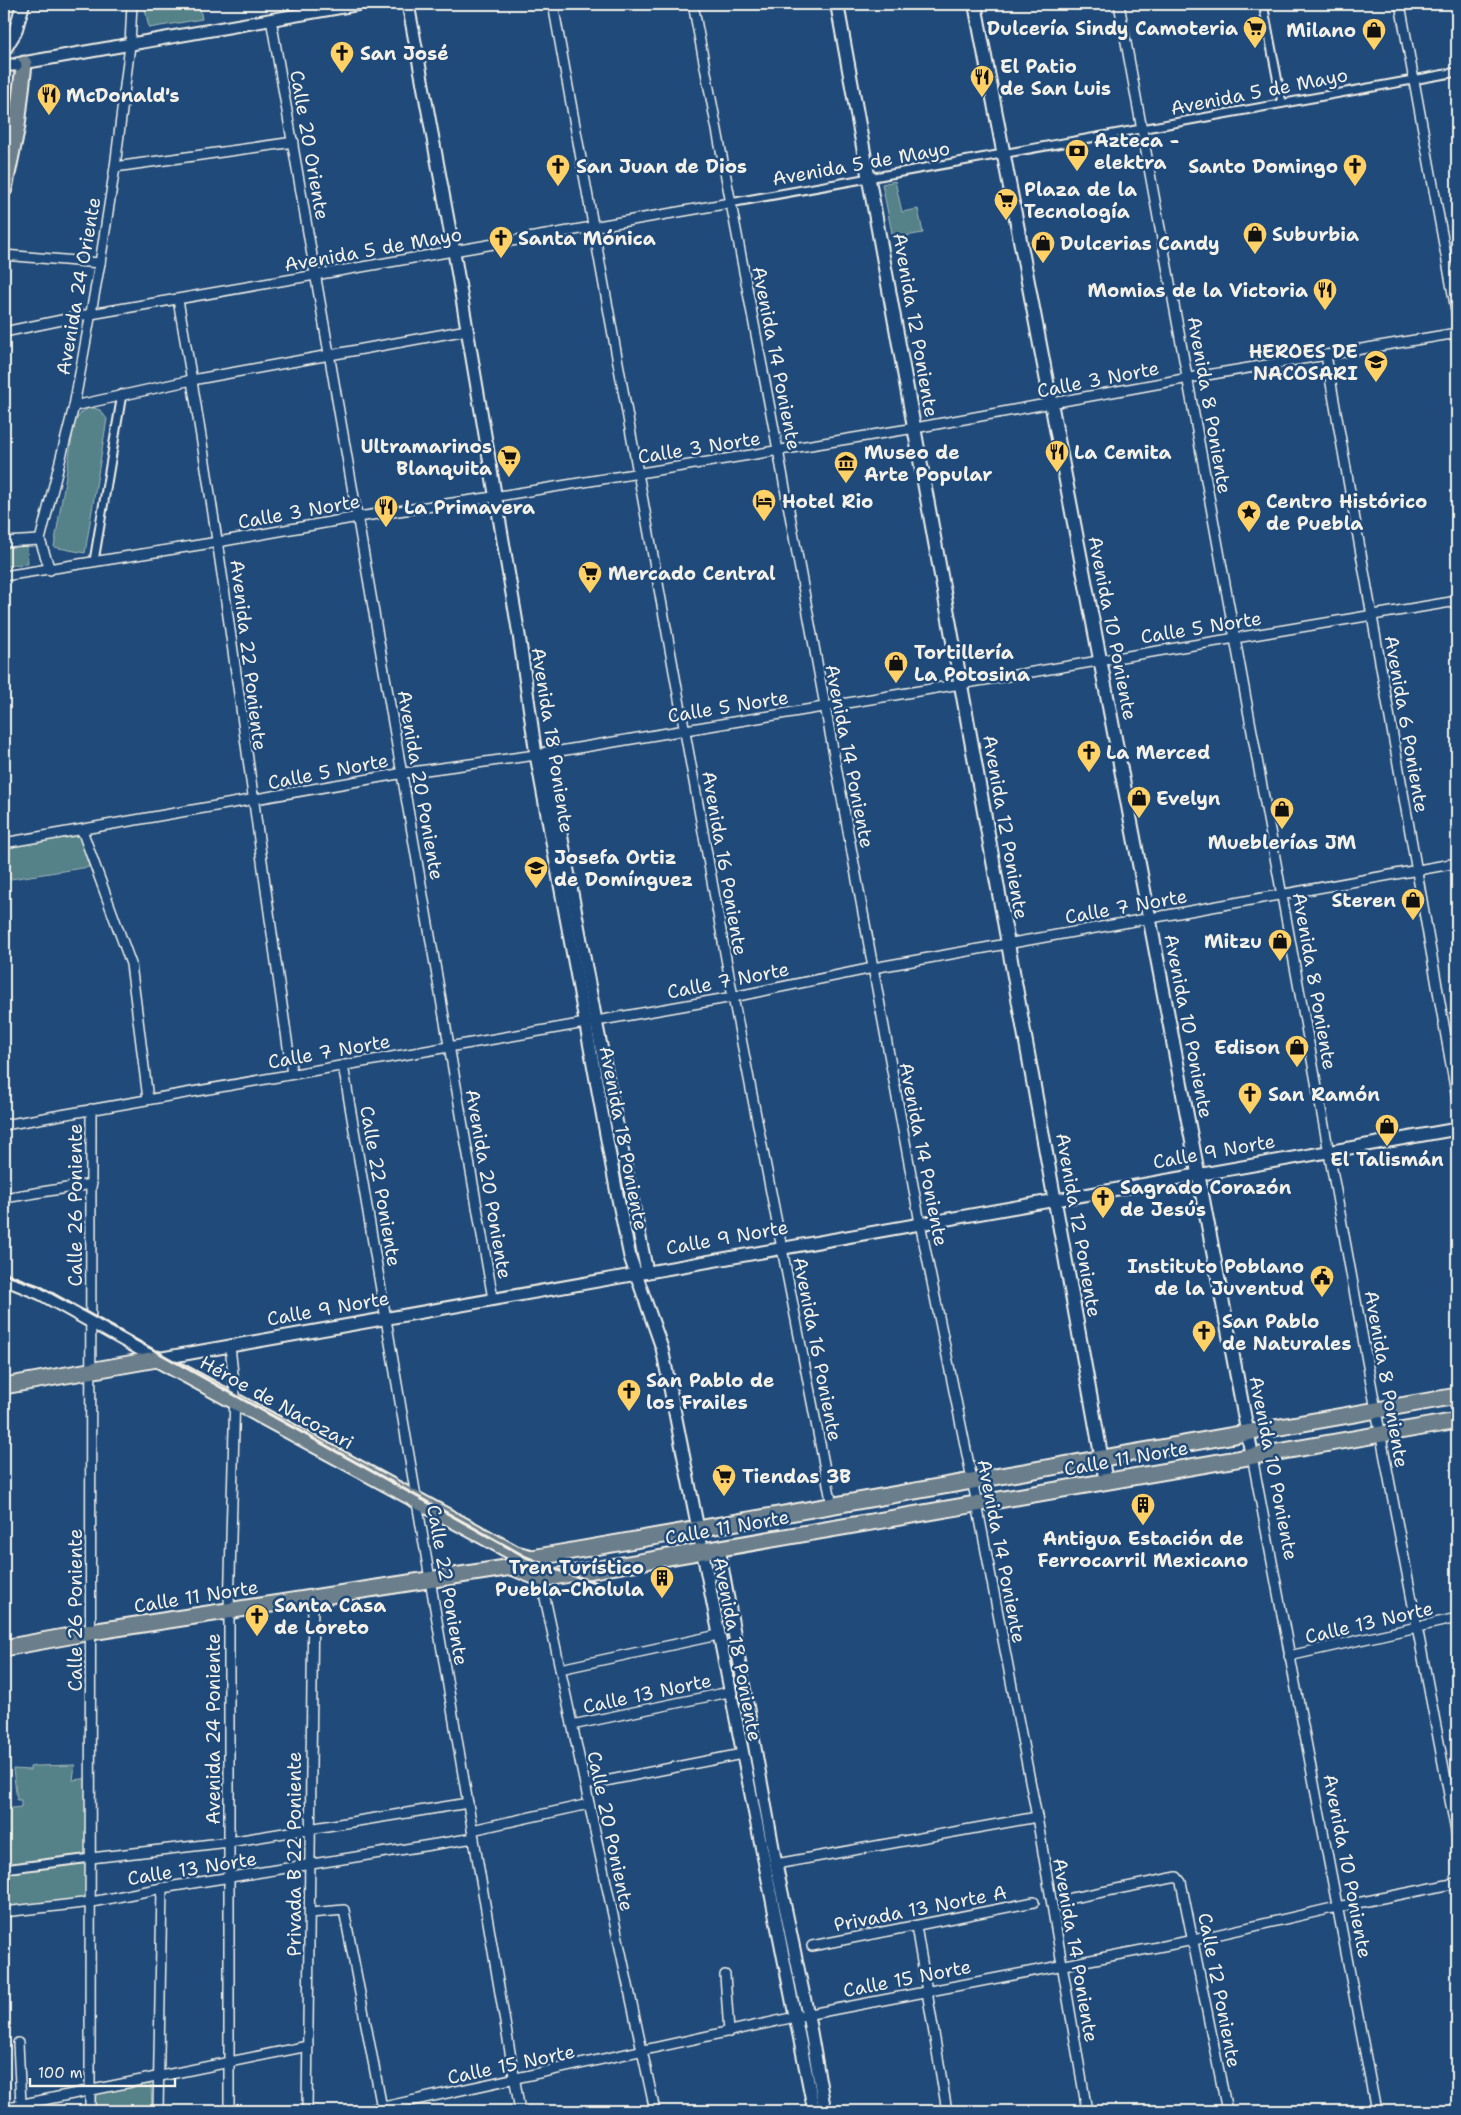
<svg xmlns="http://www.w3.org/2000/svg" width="1461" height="2115" font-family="'Shantell Sans',sans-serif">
<rect width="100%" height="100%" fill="#1f4a7a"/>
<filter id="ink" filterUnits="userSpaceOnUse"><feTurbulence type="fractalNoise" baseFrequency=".02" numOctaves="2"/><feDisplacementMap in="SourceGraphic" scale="10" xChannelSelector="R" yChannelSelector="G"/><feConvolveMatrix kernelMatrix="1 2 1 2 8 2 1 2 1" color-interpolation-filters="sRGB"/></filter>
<g filter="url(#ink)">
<g fill="#558189" stroke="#a4b9b8">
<polygon points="144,4 199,4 202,19 149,28"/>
<polygon points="895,181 902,212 918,209 923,233 893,238 882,184"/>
<polygon points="90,407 100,410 107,419 85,553 54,547 75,421 81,413"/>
<polygon points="27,545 28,564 4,566 4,547"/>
<polygon points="74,834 81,838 89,867 4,880 4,848"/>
<polygon points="75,1765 73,1780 91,1778 92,1902 4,1912 4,1809 21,1807 21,1800 17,1800 13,1769 30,1770 30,1767 36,1766"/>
<polygon points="147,2082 151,2085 152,2111 95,2111 96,2094"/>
</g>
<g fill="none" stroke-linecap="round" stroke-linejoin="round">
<polyline stroke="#3f638a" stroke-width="15" stroke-dasharray="15 8" stroke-linecap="butt" points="4,122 10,4"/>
<defs>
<g id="pedestrian">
<polyline points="1263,4 1282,103"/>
<polyline points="730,203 1457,72"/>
<polyline points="94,561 122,394"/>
<polyline points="4,1869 91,1858"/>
</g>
<g id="minor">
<polyline points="553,4 733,997 832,1505"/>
<polyline points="693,4 778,450 920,1223 977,1504 1037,1817 1087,2111"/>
<polyline points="1119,4 1378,1421 1457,1837"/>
<polyline points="1400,4 1457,316"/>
<polyline points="271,19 493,1299"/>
<polyline points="115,167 294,142"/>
<polyline points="4,255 100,263"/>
<path d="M 178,300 C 224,557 254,816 292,1074"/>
<polyline points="4,332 91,314 730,203"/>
<polyline points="1326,355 1457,1099"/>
<polyline points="74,406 192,380 467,330"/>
<polyline points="4,542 40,540"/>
<polyline points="50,570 40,540 74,406 100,263 115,167 130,45 132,4"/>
<polyline points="4,576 218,542 358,517 493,497 915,428 1189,378 1457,333"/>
<polyline points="82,830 131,964 148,1099"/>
<polyline points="4,843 404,773 536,755 1457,601"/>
<polyline points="343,1065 520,2111"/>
<polyline points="4,1125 733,997 873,968 1457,863"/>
<polyline points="4,1198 92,1184"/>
<polyline points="1252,1456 1376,2111"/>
<polyline points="532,1558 542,1584 655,2111"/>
<polyline points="1289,1656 1457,1618"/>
<polyline points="560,1669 718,1635"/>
<polyline points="572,1725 729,1692"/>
<polyline points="585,1785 742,1754"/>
<polyline points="472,1830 589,1804"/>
<polyline points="91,1858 229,1842 468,1803"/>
<polyline points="776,1864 1037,1817"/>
<polyline points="1072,1898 1177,1877 1181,1882 1227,2111"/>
<polyline points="4,1912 92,1902 162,1888 474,1838"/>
<polyline points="310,1913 344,1910 382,2108"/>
<polyline points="916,1926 947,2111"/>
<polyline points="812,1946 1034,1902"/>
<polyline points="725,1975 729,2032"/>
<polyline points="18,2043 21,2104"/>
<polyline points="4,2108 308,2046"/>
<polyline points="90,2111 91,1109"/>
<polyline points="158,2111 162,1888"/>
<polyline points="229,2111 229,1611 235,1393 230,1346"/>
<polyline points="307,2111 313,1598"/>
<polyline points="365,2111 795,2017 1194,1940 1337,1907 1457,1883"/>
</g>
<g id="tertiary">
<polyline points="408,4 454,252 519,635 536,755 617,1194 630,1257 662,1348 814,2111"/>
<polyline points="17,64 360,4"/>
<polyline points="546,753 596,1021 647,1272"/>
<polyline points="4,1279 41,1294 157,1359 1457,1129"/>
<polyline points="719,1549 776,1864 808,2015 825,2111"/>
</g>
<g id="secondary">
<polyline points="837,4 1106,1482"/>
<polyline points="975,4 1252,1456"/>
<polyline points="15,32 23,4"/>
</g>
<g id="primary">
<polyline points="4,189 17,126 24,64"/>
<polyline points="4,1386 157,1359 516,1554 532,1558 1457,1396"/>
<polyline points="4,1648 91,1632 512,1567 541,1579 1457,1421"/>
</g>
</defs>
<use href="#pedestrian" stroke="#f4f1e8" stroke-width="11"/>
<use href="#minor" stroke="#f4f1e8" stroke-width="12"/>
<use href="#tertiary" stroke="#f4f1e8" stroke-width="15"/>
<use href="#secondary" stroke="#f4f1e8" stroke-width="16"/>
<use href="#primary" stroke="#f4f1e8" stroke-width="19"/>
<use href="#pedestrian" stroke="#1f4a7a" stroke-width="7"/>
<use href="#minor" stroke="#1f4a7a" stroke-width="9"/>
<use href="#tertiary" stroke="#1f4a7a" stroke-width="11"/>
<use href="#secondary" stroke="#1f4a7a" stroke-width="12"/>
<use href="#primary" stroke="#6b7e8b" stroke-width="15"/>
<polyline stroke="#f4f1e8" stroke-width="3" points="4,1274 39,1286 526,1557 568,1574 627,1592"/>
<defs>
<polyline id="tertiary-bridge" points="4,65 16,65"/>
<polyline id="secondary-bridge" points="4,50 15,32"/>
</defs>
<use href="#tertiary-bridge" stroke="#f4f1e8" stroke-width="15" stroke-linecap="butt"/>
<use href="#secondary-bridge" stroke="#f4f1e8" stroke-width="16" stroke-linecap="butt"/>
<use href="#tertiary-bridge" stroke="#1f4a7a" stroke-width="11"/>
<use href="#secondary-bridge" stroke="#1f4a7a" stroke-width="12"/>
</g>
</g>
<defs>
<symbol id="supermarket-pin" viewBox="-11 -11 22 30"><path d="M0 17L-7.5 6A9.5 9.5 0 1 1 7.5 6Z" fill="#ffd166" stroke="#1f4a7a"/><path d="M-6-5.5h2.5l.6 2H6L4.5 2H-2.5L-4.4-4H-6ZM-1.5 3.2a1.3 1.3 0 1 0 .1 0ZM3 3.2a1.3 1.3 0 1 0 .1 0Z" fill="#111"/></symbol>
<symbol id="shop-pin" viewBox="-11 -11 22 30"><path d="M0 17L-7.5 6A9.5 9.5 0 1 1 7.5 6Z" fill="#ffd166" stroke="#1f4a7a"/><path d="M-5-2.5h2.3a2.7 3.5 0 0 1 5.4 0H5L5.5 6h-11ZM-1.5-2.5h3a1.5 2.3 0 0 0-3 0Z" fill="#111"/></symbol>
<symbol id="church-pin" viewBox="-11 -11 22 30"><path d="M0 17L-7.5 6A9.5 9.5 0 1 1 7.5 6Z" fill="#ffd166" stroke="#1f4a7a"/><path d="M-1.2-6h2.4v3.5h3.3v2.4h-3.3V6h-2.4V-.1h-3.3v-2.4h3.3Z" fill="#111"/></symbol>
<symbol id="restaurant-pin" viewBox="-11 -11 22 30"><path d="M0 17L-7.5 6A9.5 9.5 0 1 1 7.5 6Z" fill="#ffd166" stroke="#1f4a7a"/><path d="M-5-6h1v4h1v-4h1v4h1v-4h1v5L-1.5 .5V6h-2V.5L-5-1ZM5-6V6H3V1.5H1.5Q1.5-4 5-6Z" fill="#111"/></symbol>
<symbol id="bank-pin" viewBox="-11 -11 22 30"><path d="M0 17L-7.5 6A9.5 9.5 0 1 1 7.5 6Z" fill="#ffd166" stroke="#1f4a7a"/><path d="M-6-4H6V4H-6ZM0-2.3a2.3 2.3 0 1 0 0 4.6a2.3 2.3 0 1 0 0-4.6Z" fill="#111"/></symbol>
<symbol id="school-pin" viewBox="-11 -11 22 30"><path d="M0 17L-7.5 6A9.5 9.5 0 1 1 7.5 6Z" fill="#ffd166" stroke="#1f4a7a"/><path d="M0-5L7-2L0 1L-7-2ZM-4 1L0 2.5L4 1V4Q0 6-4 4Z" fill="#111"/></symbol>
<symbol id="museum-pin" viewBox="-11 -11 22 30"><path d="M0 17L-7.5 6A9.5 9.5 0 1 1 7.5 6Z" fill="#ffd166" stroke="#1f4a7a"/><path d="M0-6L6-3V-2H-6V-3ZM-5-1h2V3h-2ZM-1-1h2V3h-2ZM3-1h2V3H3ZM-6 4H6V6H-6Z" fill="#111"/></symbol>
<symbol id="hotel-pin" viewBox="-11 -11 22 30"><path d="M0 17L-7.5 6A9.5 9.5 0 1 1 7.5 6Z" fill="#ffd166" stroke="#1f4a7a"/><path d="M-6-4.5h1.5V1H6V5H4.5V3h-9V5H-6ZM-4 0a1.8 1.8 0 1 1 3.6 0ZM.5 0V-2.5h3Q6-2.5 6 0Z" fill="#111"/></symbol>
<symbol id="sight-pin" viewBox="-11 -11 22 30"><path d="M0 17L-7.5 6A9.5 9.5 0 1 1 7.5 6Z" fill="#ffd166" stroke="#1f4a7a"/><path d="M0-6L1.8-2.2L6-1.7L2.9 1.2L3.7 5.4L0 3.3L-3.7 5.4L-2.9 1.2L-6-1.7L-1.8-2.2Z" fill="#111"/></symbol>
<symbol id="civic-pin" viewBox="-11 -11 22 30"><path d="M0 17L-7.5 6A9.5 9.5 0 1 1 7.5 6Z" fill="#ffd166" stroke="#1f4a7a"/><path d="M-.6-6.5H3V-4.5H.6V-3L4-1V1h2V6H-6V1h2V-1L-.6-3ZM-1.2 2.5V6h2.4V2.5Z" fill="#111"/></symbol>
<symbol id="building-pin" viewBox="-11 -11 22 30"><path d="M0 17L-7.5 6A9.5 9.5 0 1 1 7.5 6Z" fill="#ffd166" stroke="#1f4a7a"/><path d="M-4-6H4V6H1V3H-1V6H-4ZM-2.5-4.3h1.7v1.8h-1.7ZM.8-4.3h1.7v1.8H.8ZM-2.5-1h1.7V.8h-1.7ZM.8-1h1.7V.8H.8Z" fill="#111"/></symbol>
</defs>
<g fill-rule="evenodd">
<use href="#supermarket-pin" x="1241" y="14" width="28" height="38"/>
<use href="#shop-pin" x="1360" y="16" width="28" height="38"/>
<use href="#church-pin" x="328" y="39" width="28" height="38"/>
<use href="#restaurant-pin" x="968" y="63" width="28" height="38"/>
<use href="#restaurant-pin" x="35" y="81" width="28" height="38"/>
<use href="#bank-pin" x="1063" y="137" width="28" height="38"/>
<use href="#church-pin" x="544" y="152" width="28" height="38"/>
<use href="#church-pin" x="1341" y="152" width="28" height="38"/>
<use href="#supermarket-pin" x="992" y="186" width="28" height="38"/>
<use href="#shop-pin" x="1241" y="220" width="28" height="38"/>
<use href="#church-pin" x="487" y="224" width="28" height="38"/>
<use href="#shop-pin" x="1029" y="229" width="28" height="38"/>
<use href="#restaurant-pin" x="1311" y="276" width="28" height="38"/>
<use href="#school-pin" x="1362" y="348" width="28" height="38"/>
<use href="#restaurant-pin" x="1043" y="438" width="28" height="38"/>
<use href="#supermarket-pin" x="495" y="443" width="28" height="38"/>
<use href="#museum-pin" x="832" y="449" width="28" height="38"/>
<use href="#hotel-pin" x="750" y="487" width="28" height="38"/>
<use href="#restaurant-pin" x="372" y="493" width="28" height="38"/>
<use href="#sight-pin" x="1235" y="498" width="28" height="38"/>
<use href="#supermarket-pin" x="576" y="559" width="28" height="38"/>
<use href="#shop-pin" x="882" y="649" width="28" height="38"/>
<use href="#church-pin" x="1075" y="738" width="28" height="38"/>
<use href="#shop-pin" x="1125" y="784" width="28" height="38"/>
<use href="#shop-pin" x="1268" y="795" width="28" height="38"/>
<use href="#school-pin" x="522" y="854" width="28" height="38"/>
<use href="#shop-pin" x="1399" y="886" width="28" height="38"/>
<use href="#shop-pin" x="1266" y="927" width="28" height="38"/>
<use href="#shop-pin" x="1283" y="1033" width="28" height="38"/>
<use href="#church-pin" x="1236" y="1080" width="28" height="38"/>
<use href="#shop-pin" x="1373" y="1112" width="28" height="38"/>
<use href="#church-pin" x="1089" y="1184" width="28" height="38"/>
<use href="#civic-pin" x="1308" y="1263" width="28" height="38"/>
<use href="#church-pin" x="1190" y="1318" width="28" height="38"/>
<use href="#church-pin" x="615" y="1377" width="28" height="38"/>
<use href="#supermarket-pin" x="710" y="1462" width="28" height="38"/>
<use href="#building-pin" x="1129" y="1491" width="28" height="38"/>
<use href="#building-pin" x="648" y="1564" width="28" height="38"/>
<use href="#church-pin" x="243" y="1602" width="28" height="38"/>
</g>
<g text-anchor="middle" stroke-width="5" stroke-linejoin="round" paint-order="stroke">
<g font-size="19" font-weight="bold" fill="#f4f1e8" stroke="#1f4a7a" text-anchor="start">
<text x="1238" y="35" text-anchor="end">Dulcería Sindy Camoteria</text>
<text x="1356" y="37" text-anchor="end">Milano</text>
<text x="360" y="60">San José</text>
<text x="1000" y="73">El Patio<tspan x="1000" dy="22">de San Luis</tspan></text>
<text x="66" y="102">McDonald's</text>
<text x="1094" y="147">Azteca -<tspan x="1094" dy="22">elektra</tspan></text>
<text x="576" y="173">San Juan de Dios</text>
<text x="1338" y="173" text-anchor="end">Santo Domingo</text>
<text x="1024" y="196">Plaza de la<tspan x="1024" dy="22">Tecnología</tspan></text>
<text x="1272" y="241">Suburbia</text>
<text x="518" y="245">Santa Mónica</text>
<text x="1060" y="250">Dulcerias Candy</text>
<text x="1308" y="297" text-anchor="end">Momias de la Victoria</text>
<text x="1358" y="358" text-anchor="end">HEROES DE<tspan x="1358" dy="22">NACOSARI</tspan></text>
<text x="492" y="453" text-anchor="end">Ultramarinos<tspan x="492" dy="22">Blanquita</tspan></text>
<text x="864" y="459">Museo de<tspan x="864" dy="22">Arte Popular</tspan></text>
<text x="1074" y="459">La Cemita</text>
<text x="782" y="508">Hotel Rio</text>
<text x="1266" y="508">Centro Histórico<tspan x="1266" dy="22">de Puebla</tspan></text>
<text x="404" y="514">La Primavera</text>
<text x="608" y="580">Mercado Central</text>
<text x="914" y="659">Tortillería<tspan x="914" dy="22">La Potosina</tspan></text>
<text x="1106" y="759">La Merced</text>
<text x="1156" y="805">Evelyn</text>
<text x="1282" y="849" text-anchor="middle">Mueblerías JM</text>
<text x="554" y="864">Josefa Ortiz<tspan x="554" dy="22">de Domínguez</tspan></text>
<text x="1396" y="907" text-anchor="end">Steren</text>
<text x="1262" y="948" text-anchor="end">Mitzu</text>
<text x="1280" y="1054" text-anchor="end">Edison</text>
<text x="1268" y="1101">San Ramón</text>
<text x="1387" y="1166" text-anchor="middle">El Talismán</text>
<text x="1120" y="1194">Sagrado Corazón<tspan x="1120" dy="22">de Jesús</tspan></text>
<text x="1304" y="1273" text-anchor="end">Instituto Poblano<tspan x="1304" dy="22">de la Juventud</tspan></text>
<text x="1222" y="1328">San Pablo<tspan x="1222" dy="22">de Naturales</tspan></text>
<text x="646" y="1387">San Pablo de<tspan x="646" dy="22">los Frailes</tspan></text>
<text x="742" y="1483">Tiendas 3B</text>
<text x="1143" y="1545" text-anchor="middle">Antigua Estación de<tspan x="1143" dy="22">Ferrocarril Mexicano</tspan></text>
<text x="644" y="1574" text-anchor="end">Tren Turístico<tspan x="644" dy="22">Puebla-Cholula</tspan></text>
<text x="274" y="1612">Santa Casa<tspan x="274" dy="22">de Loreto</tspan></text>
</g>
<g font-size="19" fill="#f4f1e8" stroke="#1f4a7a">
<text transform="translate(1259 91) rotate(-11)" y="7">Avenida 5 de Mayo</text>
<text transform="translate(310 145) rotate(80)" y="7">Calle 20 Oriente</text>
<text transform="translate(861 163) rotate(-10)" y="7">Avenida 5 de Mayo</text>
<text transform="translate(373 249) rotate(-10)" y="7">Avenida 5 de Mayo</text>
<text transform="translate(78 286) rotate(-80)" y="7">Avenida 24 Oriente</text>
<text transform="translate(916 325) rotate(80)" y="7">Avenida 12 Poniente</text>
<text transform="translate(777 358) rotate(79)" y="7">Avenida 14 Poniente</text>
<text transform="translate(1098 379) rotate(-11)" y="7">Calle 3 Norte</text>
<text transform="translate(1210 405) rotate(80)" y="7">Avenida 8 Poniente</text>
<text transform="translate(699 447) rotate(-9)" y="7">Calle 3 Norte</text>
<text transform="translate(299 511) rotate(-10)" y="7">Calle 3 Norte</text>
<text transform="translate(1201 627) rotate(-9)" y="7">Calle 5 Norte</text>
<text transform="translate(1113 628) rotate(79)" y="7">Avenida 10 Poniente</text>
<text transform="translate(249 655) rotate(83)" y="7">Avenida 22 Poniente</text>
<text transform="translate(728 706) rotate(-9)" y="7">Calle 5 Norte</text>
<text transform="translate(1407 724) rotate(80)" y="7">Avenida 6 Poniente</text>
<text transform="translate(553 740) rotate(81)" y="7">Avenida 18 Poniente</text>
<text transform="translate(850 756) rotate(79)" y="7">Avenida 14 Poniente</text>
<text transform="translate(328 771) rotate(-11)" y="7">Calle 5 Norte</text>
<text transform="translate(421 785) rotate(80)" y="7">Avenida 20 Poniente</text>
<text transform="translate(1006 827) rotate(80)" y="7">Avenida 12 Poniente</text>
<text transform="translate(725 863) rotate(80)" y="7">Avenida 16 Poniente</text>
<text transform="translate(1126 906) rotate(-10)" y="7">Calle 7 Norte</text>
<text transform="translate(728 980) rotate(-11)" y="7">Calle 7 Norte</text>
<text transform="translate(1315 981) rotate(80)" y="7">Avenida 8 Poniente</text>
<text transform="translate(1189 1026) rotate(79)" y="7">Avenida 10 Poniente</text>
<text transform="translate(329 1051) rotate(-10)" y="7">Calle 7 Norte</text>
<text transform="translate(624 1138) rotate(79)" y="7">Avenida 18 Poniente</text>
<text transform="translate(1214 1151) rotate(-10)" y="7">Calle 9 Norte</text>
<text transform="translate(924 1154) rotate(79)" y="7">Avenida 14 Poniente</text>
<text transform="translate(489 1184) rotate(80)" y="7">Avenida 20 Poniente</text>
<text transform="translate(381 1186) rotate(80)" y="7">Calle 22 Poniente</text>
<text transform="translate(75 1205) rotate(-90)" y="7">Calle 26 Poniente</text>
<text transform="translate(1079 1225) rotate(80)" y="7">Avenida 12 Poniente</text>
<text transform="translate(727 1237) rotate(-10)" y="7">Calle 9 Norte</text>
<text transform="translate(328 1308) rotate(-10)" y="7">Calle 9 Norte</text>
<text transform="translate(818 1349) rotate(79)" y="7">Avenida 16 Poniente</text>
<text transform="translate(1387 1379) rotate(80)" y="7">Avenida 8 Poniente</text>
<text transform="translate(277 1402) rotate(29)" y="7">Héroe de Nacozari</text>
<text transform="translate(1126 1458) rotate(-10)" y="7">Calle 11 Norte</text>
<text transform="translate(1274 1468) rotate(79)" y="7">Avenida 10 Poniente</text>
<text transform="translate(727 1527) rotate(-10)" y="7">Calle 11 Norte</text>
<text transform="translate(1002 1551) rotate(79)" y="7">Avenida 14 Poniente</text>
<text transform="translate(448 1585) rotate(80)" y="7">Calle 22 Poniente</text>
<text transform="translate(196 1596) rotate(-9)" y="7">Calle 11 Norte</text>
<text transform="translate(75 1610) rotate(-90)" y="7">Calle 26 Poniente</text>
<text transform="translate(1369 1622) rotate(-13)" y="7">Calle 13 Norte</text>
<text transform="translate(738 1649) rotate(79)" y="7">Avenida 18 Poniente</text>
<text transform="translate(647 1693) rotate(-12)" y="7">Calle 13 Norte</text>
<text transform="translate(213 1729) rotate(-90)" y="7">Avenida 24 Poniente</text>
<text transform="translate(611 1831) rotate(78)" y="7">Calle 20 Poniente</text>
<text transform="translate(294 1854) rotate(-90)" y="7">Privada B 22 Poniente</text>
<text transform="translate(1348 1866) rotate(79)" y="7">Avenida 10 Poniente</text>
<text transform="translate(192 1868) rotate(-9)" y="7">Calle 13 Norte</text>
<text transform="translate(920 1908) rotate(-11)" y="7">Privada 13 Norte A</text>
<text transform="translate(1076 1950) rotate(80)" y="7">Avenida 14 Poniente</text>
<text transform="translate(907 1978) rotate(-11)" y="7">Calle 15 Norte</text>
<text transform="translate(1220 1990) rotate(79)" y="7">Calle 12 Poniente</text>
<text transform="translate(511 2064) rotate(-12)" y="7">Calle 15 Norte</text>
</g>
</g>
<rect width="1461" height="2115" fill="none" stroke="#1f4a7a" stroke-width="20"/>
<rect x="10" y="10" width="1441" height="2095" fill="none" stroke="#f4f1e8" stroke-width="2" filter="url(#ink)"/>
<path d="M30 2078v8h145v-8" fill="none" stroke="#f4f1e8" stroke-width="2.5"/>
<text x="38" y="2078" font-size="15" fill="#f4f1e8" stroke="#1f4a7a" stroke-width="4" paint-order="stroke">100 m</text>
</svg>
